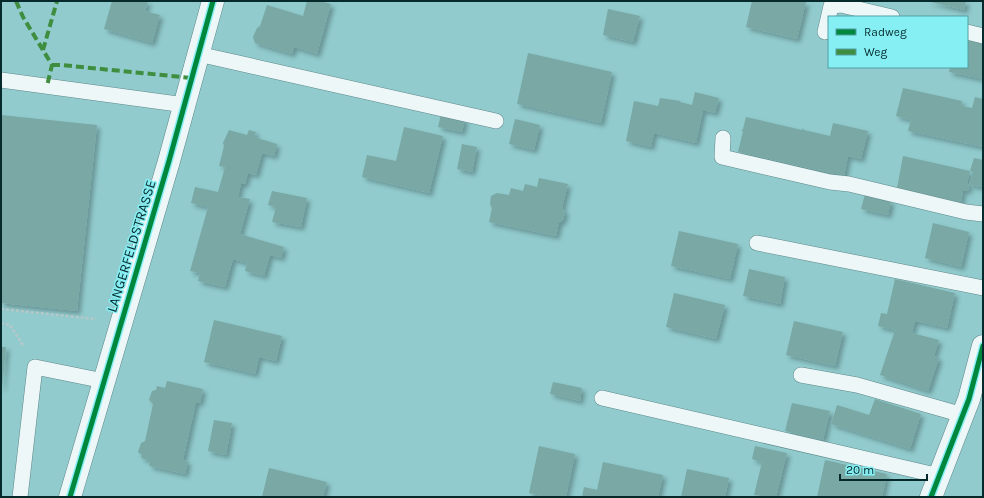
<svg xmlns="http://www.w3.org/2000/svg" width="984" height="498" font-family="Karla,sans-serif">
<defs>
<filter id="shadow"><feDropShadow dx="3.5" dy="3.5" stdDeviation="2" flood-color="#0004"/></filter>
</defs>
<rect width="100%" height="100%" fill="#91cbcd"/>
<g fill="#79a8a5" filter="url(#shadow)">
<polygon points="112,1 148,1 145,11 160,15 152,43 104,29"/>
<polygon points="307,1 320,1 331,4 317,54 294,47 292,54 255,43 253,37 257,28 260,26 267,5 303,16"/>
<polygon points="752,1 806,2 797,39 746,27"/>
<polygon points="927,1 966,1 964,10"/>
<polygon points="608,9 640,16 633,42 603,35"/>
<polygon points="967,37 983,41 983,79 949,72 950,67 967,67"/>
<polygon points="528,53 612,72 601,123 517,104"/>
<polygon points="903,88 962,101 961,106 972,108 975,97 983,99 983,147 908,131 911,120 896,116"/>
<polygon points="695,92 719,98 715,113 703,110 696,143 654,133 651,147 626,141 634,101 658,106 660,98 680,101 680,102 692,105"/>
<polygon points="441,114 465,119 462,132 438,127"/>
<polygon points="1,115 97,125 77,311 1,303"/>
<polygon points="746,117 802,130 803,128 804,130 830,136 833,123 868,131 861,159 848,156 844,176 738,152 743,131 741,131 743,129"/>
<polygon points="515,119 540,125 534,150 509,144"/>
<polygon points="404,127 443,136 429,193 362,177 367,155 396,161"/>
<polygon points="229,130 247,135 249,130 256,132 254,137 277,144 274,156 262,153 256,175 248,173 245,184 241,184 238,197 250,199 240,234 284,247 281,258 270,255 264,276 245,271 247,263 233,259 225,287 198,281 200,273 190,271 208,207 191,203 195,187 218,192 225,167 219,166 224,146 223,143"/>
<polygon points="462,144 477,147 472,172 457,169"/>
<polygon points="903,156 970,171 967,184 969,185 968,191 963,190 961,202 897,188"/>
<polygon points="974,158 983,160 983,187 969,185 973,172 970,171"/>
<polygon points="539,178 568,184 562,208 565,212 563,220 559,223 556,236 489,222 492,208 490,204 491,196 497,193 509,195 511,188 523,191 525,184 537,187"/>
<polygon points="272,191 307,198 301,227 272,222 276,207 268,205"/>
<polygon points="865,194 891,201 888,215 861,209"/>
<polygon points="933,223 969,232 961,267 925,258"/>
<polygon points="679,231 738,244 730,279 671,266"/>
<polygon points="749,269 785,277 780,304 743,296"/>
<polygon points="895,279 955,293 947,328 915,321 912,333 939,340 934,356 939,358 928,391 880,375 895,330 878,326 881,313 887,314"/>
<polygon points="674,293 725,305 716,339 666,327"/>
<polygon points="214,320 282,336 276,361 259,357 255,374 204,362"/>
<polygon points="794,321 843,332 835,366 786,355"/>
<polygon points="1,347 6,347 2,388 1,388"/>
<polygon points="167,381 203,389 200,403 196,402 183,460 188,461 185,474 149,466 150,460 141,458 142,455 138,452 141,443 145,441 153,404 149,400 152,391 156,390 157,386 165,388"/>
<polygon points="553,382 582,388 580,401 550,394"/>
<polygon points="875,399 921,414 910,449 831,424 837,405 869,415"/>
<polygon points="792,403 830,411 823,440 785,431"/>
<polygon points="214,420 232,423 226,455 208,451"/>
<polygon points="539,446 575,454 566,497 546,497 529,493"/>
<polygon points="755,446 787,453 776,497 754,495 762,462 752,459"/>
<polygon points="825,460 887,474 882,497 817,497"/>
<polygon points="603,462 663,475 658,497 582,497 584,487 597,490"/>
<polygon points="269,468 327,482 323,497 262,497"/>
<polygon points="687,469 729,478 725,497 681,497"/>
</g>
<g fill="none" stroke-linecap="round" stroke-linejoin="round">
<defs>
<g id="service">
<polyline points="825,32 831,6 841,5 892,17"/>
<polyline points="967,32 983,36"/>
<polyline points="198,54 496,121"/>
<polyline points="1,80 185,105"/>
<polyline points="723,138 722,157 830,182 849,184 966,212 983,214"/>
<polyline points="757,243 983,288"/>
<polyline points="801,375 857,385 963,415"/>
<polyline points="602,398 940,476"/>
<polyline points="20,497 35,367 104,381"/>
</g>
<g id="minor">
<polyline points="70,497 169,161 213,1"/>
<polyline points="931,497 969,399 983,346"/>
</g>
</defs>
<use href="#service" stroke="#5d888a" stroke-width="16"/>
<use href="#minor" stroke="#5d888a" stroke-width="23"/>
<g stroke="#b6c8c9" stroke-width="2.5" stroke-dasharray="3 2" stroke-linecap="butt">
<polyline points="1,309 96,319"/>
<polyline points="1,323 10,325 24,347"/>
</g>
<use href="#service" stroke="#eef7f8" stroke-width="15"/>
<use href="#minor" stroke="#eef7f8" stroke-width="22"/>
<g stroke="#3f8e3f" stroke-width="4" stroke-dasharray="8 4" stroke-linecap="butt">
<polyline points="16,1 23,17 52,65 47,86"/>
<polyline points="43,50 57,1"/>
<polyline points="52,65 61,65 192,78"/>
</g>
<defs>
<g id="cycleway">
<polyline points="70,497 169,161 213,1"/>
<polyline points="931,497 969,399 983,346"/>
</g>
</defs>
<use href="#cycleway" stroke="#85eff3" stroke-width="8"/>
<use href="#cycleway" stroke="#00873e" stroke-width="5"/>
</g>
<g text-anchor="middle" stroke-width="3" stroke-linejoin="round" paint-order="stroke">
<g font-size="14" fill="#062a2b" stroke="#85eff3">
<text transform="translate(131 246) rotate(-73)" y="5">LANGERFELDSTRASSE</text>
</g>
</g>
<rect width="984" height="498" fill="none" stroke="#062a2b" stroke-width="4"/>
<rect x="828" y="16" width="140" height="52" fill="#85eff3" stroke="#52a0a3"/>
<rect x="836" y="29" width="20" height="6" fill="#00873e" stroke="#52a0a3"/>
<text x="864" y="36" font-size="12" fill="#062a2b">Radweg</text>
<rect x="836" y="49" width="20" height="6" fill="#3f8e3f" stroke="#52a0a3"/>
<text x="864" y="56" font-size="12" fill="#062a2b">Weg</text>
<path d="M840 474v6h87v-6" fill="none" stroke="#062a2b" stroke-width="2"/>
<text x="846" y="474" font-size="12" fill="#062a2b" stroke="#85eff3" stroke-width="3" paint-order="stroke">20 m</text>
</svg>
